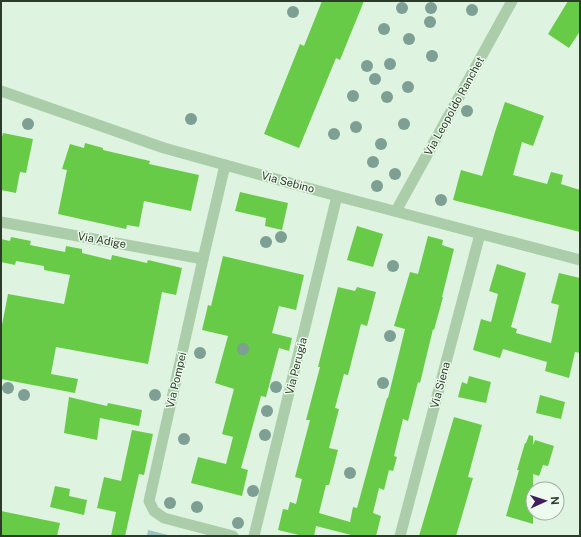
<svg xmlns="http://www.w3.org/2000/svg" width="581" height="537" font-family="'Public Sans',sans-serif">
<rect width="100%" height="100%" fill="#dff4e0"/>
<polygon fill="#9ec4bf" points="148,530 172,536 147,536"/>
<g fill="#67cb47">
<polygon points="322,1 364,1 340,60 336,58 299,148 264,134 300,44 304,46"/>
<polygon points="568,1 580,1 580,31 569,48 548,34"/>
<polygon points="505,102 544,116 533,146 522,142 513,175 547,184 551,172 563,175 561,184 580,190 580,232 453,200 461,170 482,176 495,132"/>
<polygon points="3,133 33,139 26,173 20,172 16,193 1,190 1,141"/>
<polygon points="85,143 103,148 103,150 150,161 149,164 199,175 191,211 144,201 139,227 127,225 126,229 58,214 67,170 62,169 70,144 84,148"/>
<polygon points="240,192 288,203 282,230 265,226 266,218 235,211"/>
<polygon points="357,226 383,234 373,267 347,260"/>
<polygon points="428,236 443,240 442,245 454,249 442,297 443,297 434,330 433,329 420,383 418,382 408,421 403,419 394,456 397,457 393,471 389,470 384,490 379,488 373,513 381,516 376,536 355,536 316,526 314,536 303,536 278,530 283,509 288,510 290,502 296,504 302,479 295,477 310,420 306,420 320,367 318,367 338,287 355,291 357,287 376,292 367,326 361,324 348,375 344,374 335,408 339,409 329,448 338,450 329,485 326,485 319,513 350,522 353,507 357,508 387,398 388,398 405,329 394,326 410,272 418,274"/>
<polygon points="11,237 31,241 30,245 65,252 66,246 82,249 82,253 111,260 112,255 147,263 148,260 182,268 176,295 162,292 148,364 56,347 51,374 78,379 75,393 1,379 1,330 8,294 64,304 70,275 44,270 44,266 16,261 15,265 1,262 1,239 10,241"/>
<polygon points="223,256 304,275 296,310 279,306 272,333 292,338 289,351 279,348 266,397 261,396 241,468 248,470 242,496 191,483 198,457 226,464 233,437 222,434 234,389 215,383 228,336 202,330 208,305 211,306"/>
<polygon points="497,264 526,273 511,327 517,329 516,333 551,343 559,305 551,303 559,273 580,278 580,353 575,352 569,378 545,371 547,362 503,349 500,358 473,350 481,319 491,322 498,294 489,291"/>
<polygon points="469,376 491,382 486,403 458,397 462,382 467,384"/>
<polygon points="540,395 565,402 561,419 536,413"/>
<polygon points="69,397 107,406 108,403 142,410 139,426 100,418 97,440 64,433"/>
<polygon points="454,417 482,425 468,477 473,478 456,536 419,536"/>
<polygon points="132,430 153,434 144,475 139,474 125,536 111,536 116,512 97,508 104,477 121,481"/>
<polygon points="529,435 533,436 533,445 535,440 554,446 548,466 543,465 539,476 533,474 533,524 506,516 519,470 517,470 525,443 526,443"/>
<polygon points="55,486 70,489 69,496 87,500 84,515 50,507"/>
<polygon points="1,511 60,523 57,536 1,536"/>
</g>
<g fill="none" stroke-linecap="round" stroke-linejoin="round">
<g stroke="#abcdaa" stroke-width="11">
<polyline points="1,91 164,148 337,196 580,260"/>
<polyline points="225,165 203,259 149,501 154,511 164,518 233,536"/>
<polyline points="396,211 512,1"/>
<polyline points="1,222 203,259"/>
<polyline points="254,536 337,196"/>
<polyline points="400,536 480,234"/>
</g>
</g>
<g fill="#7d9f94">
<circle cx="402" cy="8" r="6"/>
<circle cx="431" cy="8" r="6"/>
<circle cx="472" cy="10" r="6"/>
<circle cx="293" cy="12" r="6"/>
<circle cx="430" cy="22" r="6"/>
<circle cx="384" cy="29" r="6"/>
<circle cx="409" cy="39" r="6"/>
<circle cx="432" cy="56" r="6"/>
<circle cx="390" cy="64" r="6"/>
<circle cx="367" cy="66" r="6"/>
<circle cx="375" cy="79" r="6"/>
<circle cx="408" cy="87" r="6"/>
<circle cx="353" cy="96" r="6"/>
<circle cx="387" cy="97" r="6"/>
<circle cx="467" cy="111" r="6"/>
<circle cx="191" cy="119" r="6"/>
<circle cx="28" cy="124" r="6"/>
<circle cx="404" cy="124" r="6"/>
<circle cx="356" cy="127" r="6"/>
<circle cx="334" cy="134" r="6"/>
<circle cx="381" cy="144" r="6"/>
<circle cx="373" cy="162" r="6"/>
<circle cx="395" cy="174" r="6"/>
<circle cx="377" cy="186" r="6"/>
<circle cx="441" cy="200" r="6"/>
<circle cx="281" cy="237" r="6"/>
<circle cx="266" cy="242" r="6"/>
<circle cx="393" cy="266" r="6"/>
<circle cx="390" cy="336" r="6"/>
<circle cx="243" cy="349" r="6"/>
<circle cx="200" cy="353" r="6"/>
<circle cx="383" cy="383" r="6"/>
<circle cx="276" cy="387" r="6"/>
<circle cx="8" cy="388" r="6"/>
<circle cx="24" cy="395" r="6"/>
<circle cx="155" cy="395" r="6"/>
<circle cx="267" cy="411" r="6"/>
<circle cx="265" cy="435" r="6"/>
<circle cx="184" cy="439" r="6"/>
<circle cx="350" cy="473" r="6"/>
<circle cx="253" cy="491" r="6"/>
<circle cx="170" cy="503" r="6"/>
<circle cx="197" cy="507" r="6"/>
<circle cx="238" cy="523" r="6"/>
</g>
<g text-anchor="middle" stroke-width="3" stroke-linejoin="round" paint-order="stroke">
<g font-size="11" fill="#2d3b2a" stroke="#ecfbed">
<text transform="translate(454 106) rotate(-61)" y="4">Via Leopoldo Ranchet</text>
<text transform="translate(288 182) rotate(15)" y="4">Via Sebino</text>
<text transform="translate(102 240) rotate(10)" y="4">Via Adige</text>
<text transform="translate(296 366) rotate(-76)" y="4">Via Perugia</text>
<text transform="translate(176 380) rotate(-77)" y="4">Via Pompei</text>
<text transform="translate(440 385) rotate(-75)" y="4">Via Siena</text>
</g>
</g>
<rect width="581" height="537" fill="none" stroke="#2d3b2a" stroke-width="4"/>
<g transform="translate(545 501) rotate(87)"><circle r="19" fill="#ecfbed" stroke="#a0ae9f"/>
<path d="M0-3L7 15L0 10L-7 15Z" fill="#431d5e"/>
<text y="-6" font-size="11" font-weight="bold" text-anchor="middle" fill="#2d3b2a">N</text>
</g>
</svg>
